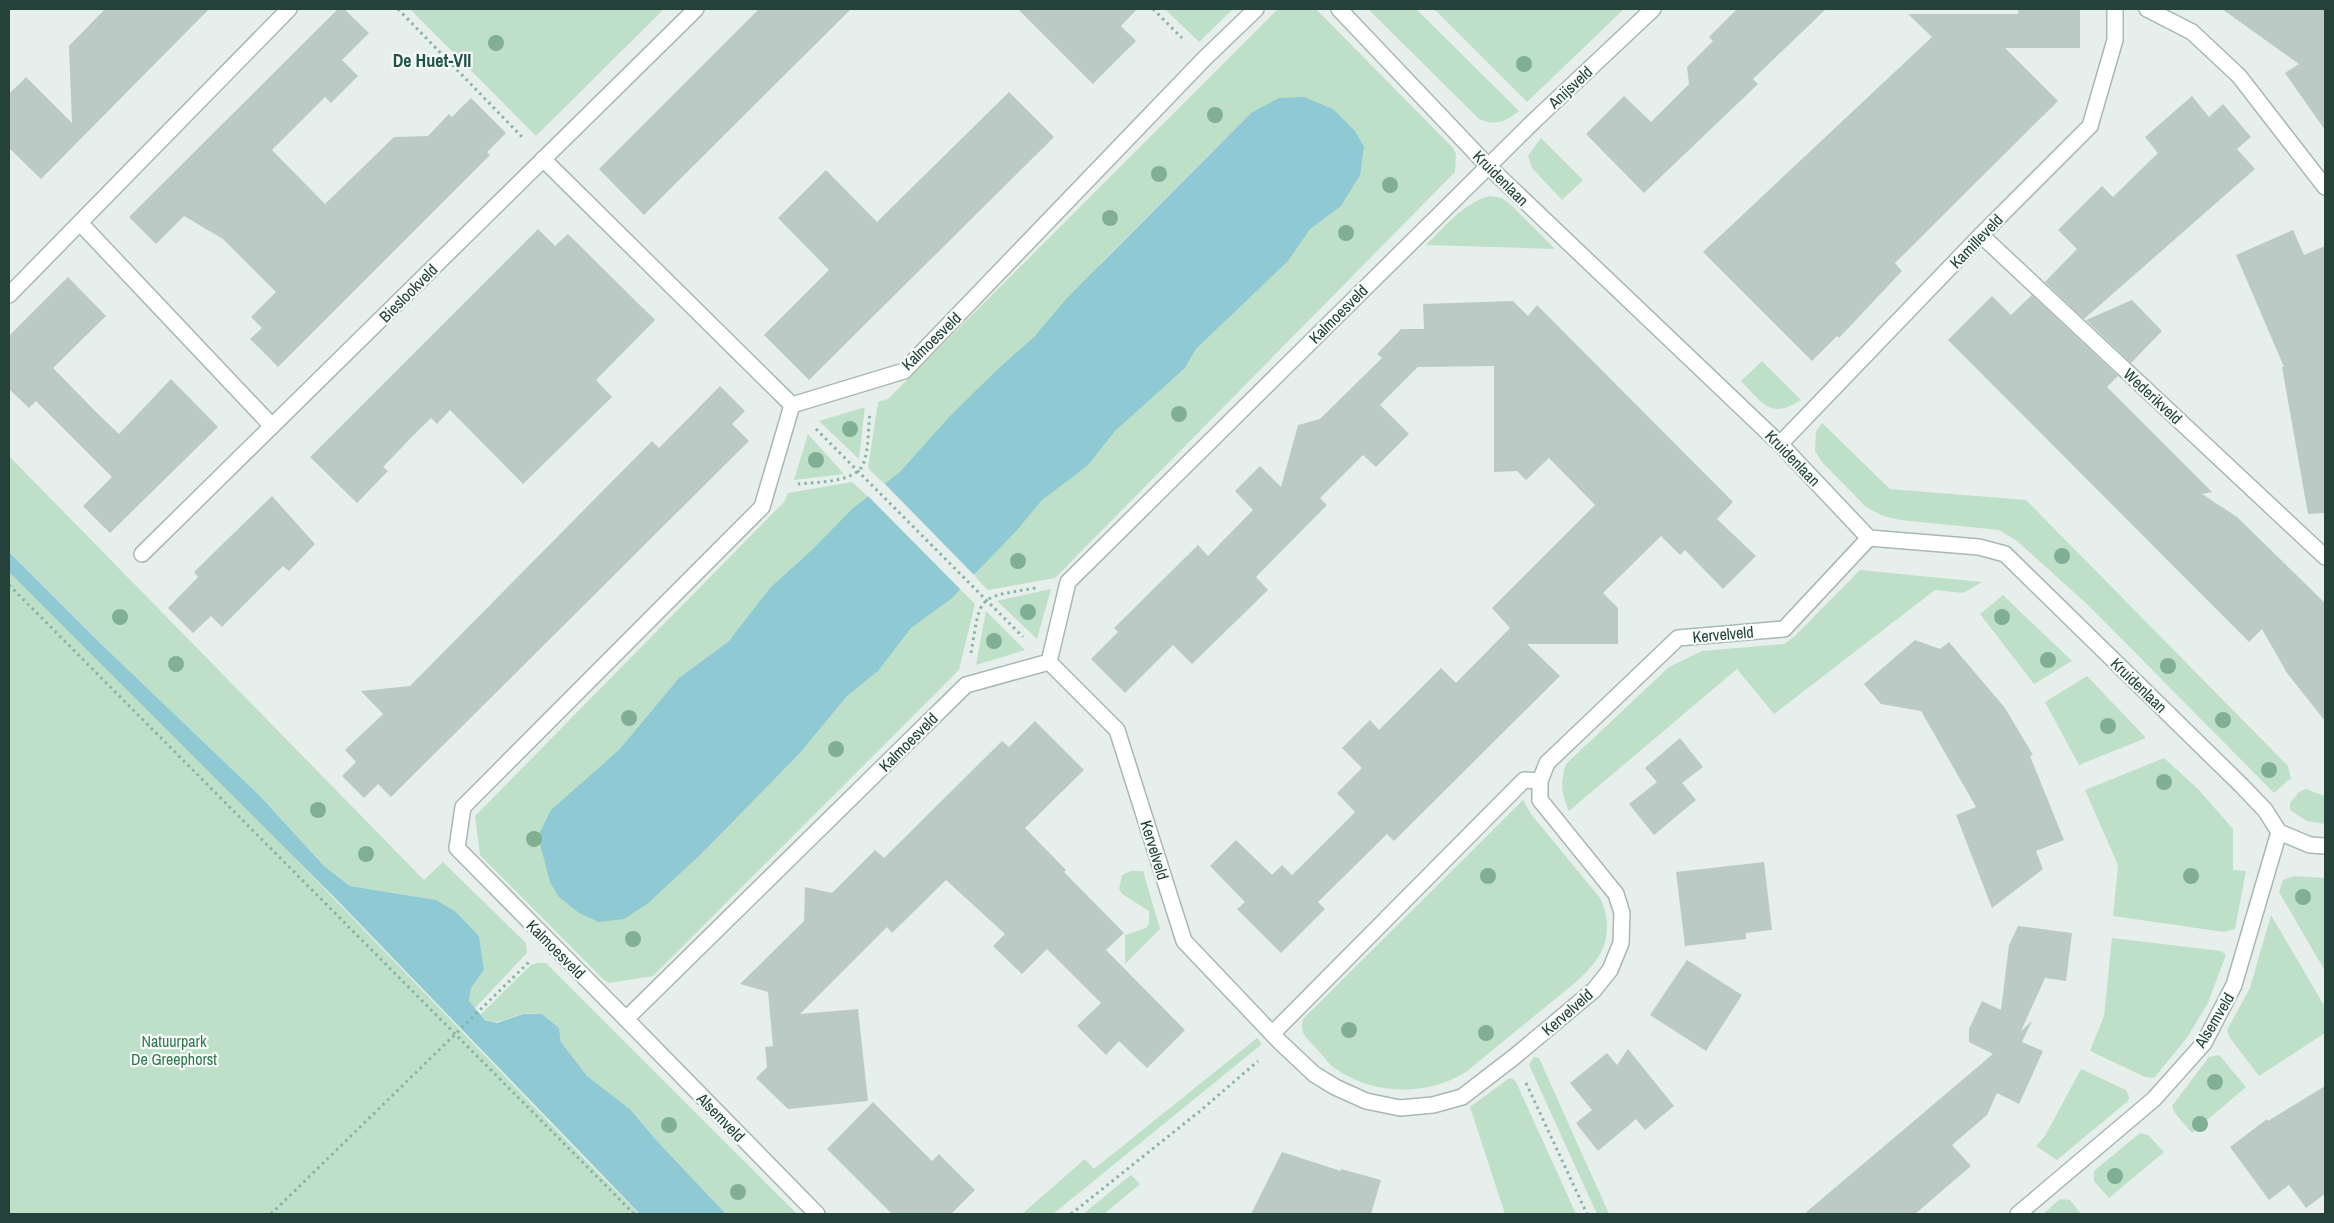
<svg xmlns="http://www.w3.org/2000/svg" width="2334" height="1223" font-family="'Archivo Narrow',sans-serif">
<rect width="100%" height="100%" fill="#e6efeb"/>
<g fill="#bfe0c8">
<polygon points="410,9 664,9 536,136"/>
<polygon points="1165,9 1233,9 1199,42"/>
<polygon points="1278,9 1316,9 1453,148 1456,154 1455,172 1055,578 988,590 974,576 1116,408 1172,380 1185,368 1196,349 1219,327 1251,113 1100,264 1070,320 888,488 868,468 878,402 888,399"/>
<path d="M 1368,9 L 1416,9 L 1519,111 C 1505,122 1496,126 1479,119 Z"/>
<polygon points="1434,9 1624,9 1527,102"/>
<polygon points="1541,138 1583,180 1562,200 1532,168 1528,156"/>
<path d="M 1490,196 L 1502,198 L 1509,203 L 1555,249 L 1426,245 C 1445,227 1464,202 1490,196 Z"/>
<path d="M 1762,361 L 1801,400 C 1770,420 1763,403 1741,381 Z"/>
<polygon points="865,407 859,459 819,421"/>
<polygon points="1822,423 1890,489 2026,500 2288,766 2291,778 2274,793 2088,605 2017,541 1999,530 1900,520 1883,516 1866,507 1822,462 1815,451 1816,431"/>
<polygon points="808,434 844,474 794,480"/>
<polygon points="9,456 424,880 443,862 526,943 527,953 475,1008 469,1001 471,988 484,970 479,936 455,911 436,900 350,886 324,866 260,796 99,642 9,552"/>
<polygon points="852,482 874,502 828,547 800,560 792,568 729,641 694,667 727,826 800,753 847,696 871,676 949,578 975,604 959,670 653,976 610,983 605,981 480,855 475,816 784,502 788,493"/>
<polygon points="9,561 601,1176 640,1214 9,1214"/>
<path d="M 1860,570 L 1982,582 L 1963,593 L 1935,590 L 1774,714 L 1737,669 L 1569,811 C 1561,793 1560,783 1566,764 L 1669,667 L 1702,651 L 1784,644 L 1796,635 Z"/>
<polygon points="1051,589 1037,639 997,601 1050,589"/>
<polygon points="2003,595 2072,661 2034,684 1980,614"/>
<polygon points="986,611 1025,650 976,665"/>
<polygon points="2087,676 2146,738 2079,765 2045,702"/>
<polygon points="2164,758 2198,789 2233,829 2233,870 2246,871 2235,929 2224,932 2113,916 2118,865 2085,790"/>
<polygon points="2306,789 2325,796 2325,824 2307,821 2290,810 2290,803 2299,792"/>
<path d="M 1523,800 L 1531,814 L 1600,898 C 1609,916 1610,938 1599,956 C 1587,975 1566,990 1549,1004 C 1521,1027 1494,1049 1466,1072 C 1427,1096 1375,1096 1336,1069 C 1328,1064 1322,1054 1315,1047 C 1306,1038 1298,1031 1304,1018 Z"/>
<polygon points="1131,871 1143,871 1160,929 1125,964 1125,935 1146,928 1149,923 1149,911 1122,894 1119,889 1122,875"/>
<polygon points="2294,876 2325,878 2325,971 2279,892 2283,880"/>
<polygon points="2271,915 2325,1007 2325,1033 2259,1076 2230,1038 2227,1030 2250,988"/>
<polygon points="2112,938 2221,951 2226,955 2207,1005 2186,1039 2154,1078 2145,1077 2090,1051 2104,1016"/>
<path d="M 538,963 L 546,963 L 797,1214 L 726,1214 L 657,1141 L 630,1109 L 587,1076 L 561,1042 L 559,1028 L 542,1014 C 536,1014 528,1013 522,1014 C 506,1018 494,1029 480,1015 L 531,965 Z"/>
<polygon points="1257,1038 1262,1044 1053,1214 1022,1214 1085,1159 1094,1169"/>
<polygon points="2219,1055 2246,1087 2192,1133 2174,1112 2172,1106 2209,1057"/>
<polygon points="1534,1057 1539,1058 1609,1214 1597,1214 1529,1065"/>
<polygon points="2081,1069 2126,1090 2129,1096 2128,1101 2057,1160 2036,1146 2045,1136"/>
<polygon points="1512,1078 1516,1082 1576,1214 1505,1214 1470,1107 1508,1079"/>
<polygon points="2140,1133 2148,1135 2164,1152 2109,1198 2094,1181 2094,1171"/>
<polygon points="1131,1175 1140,1184 1104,1214 1083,1214"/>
<polygon points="2060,1199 2070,1200 2081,1214 2043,1214"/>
</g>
<g fill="#8ec9d4">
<polygon points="1304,97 1333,109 1355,131 1364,147 1360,175 1341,206 1310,229 1288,261 1196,349 1185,368 1116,430 1087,466 1042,500 1017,530 952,598 911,628 878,671 847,696 800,753 699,856 647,904 624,919 599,922 579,913 558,896 550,882 538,836 551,810 619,750 679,678 729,641 770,588 815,547 852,509 900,472 950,416 999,368 1034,337 1067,298 1251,113 1279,98"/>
<polygon points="9,552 99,642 260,796 324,866 350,886 436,900 455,911 479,936 484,970 471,988 469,1001 485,1020 497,1023 523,1014 542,1014 559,1028 561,1042 587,1076 630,1109 657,1141 726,1214 640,1214 336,899 9,572"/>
</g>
<polygon fill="#e6efeb" points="883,482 977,578 963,592 866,494"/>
<g fill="#bbcac4">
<polygon points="105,9 209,9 41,179 9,148 9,94 26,77 72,123 69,46"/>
<polygon points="338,9 344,9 369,33 342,60 358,76 331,103 325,97 272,150 325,204 394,137 428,136 449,114 452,117 471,98 506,133 487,152 490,155 278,367 250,339 262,328 251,317 276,292 223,239 184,216 156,244 129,217"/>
<polygon points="759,9 851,9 644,215 599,169"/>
<polygon points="1018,9 1137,9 1121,26 1136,41 1093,84"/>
<polygon points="1737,9 1826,9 1753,79 1758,84 1644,193 1586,134 1624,96 1651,122 1689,84 1687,67 1713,41 1709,37"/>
<polygon points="2019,9 2080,9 2080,48 2005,48 2058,101 1895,263 1902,271 1839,338 1837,336 1812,361 1703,252 1932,37 1908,14 2018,14"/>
<polygon points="2222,9 2325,9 2325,130 2285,73 2299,64"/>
<polygon points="1009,92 1054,137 809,380 764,335 829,270 778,218 826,170 877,222"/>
<polygon points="2192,96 2209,117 2223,104 2251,137 2237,149 2255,169 2084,319 2045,282 2077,249 2058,230 2102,186 2113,197 2158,153 2145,137"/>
<polygon points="538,229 555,246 568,234 655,320 596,380 612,397 523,484 450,410 437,424 431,418 407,442 383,467 388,471 357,503 310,457"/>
<polygon points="2293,230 2304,255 2325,246 2325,513 2308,514 2282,367 2284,367 2236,255"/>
<polygon points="68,277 106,316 53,368 98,414 119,434 171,379 218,427 110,533 83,506 112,477 36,401 29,408 9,389 9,336"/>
<polygon points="2032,295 2118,376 2107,387 2212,492 2202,494 2237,517 2325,603 2325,721 2287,673 2262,629 2249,642 1948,340 1992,296 2011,315"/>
<polygon points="2132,300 2162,331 2131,363 2086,320"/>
<polygon points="1513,301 1528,316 1537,305 1733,502 1717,519 1756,556 1723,589 1685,550 1680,555 1661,536 1603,593 1618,608 1618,644 1527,644 1560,676 1394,841 1387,834 1318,902 1325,909 1281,953 1237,909 1245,902 1210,866 1236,840 1272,875 1282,865 1292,875 1355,812 1337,793 1362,768 1342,748 1370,720 1379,730 1441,668 1456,683 1510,628 1492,608 1595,505 1549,458 1526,480 1517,471 1494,472 1494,366 1418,367 1380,405 1409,434 1376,467 1363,455 1320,498 1327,505 1256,577 1268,590 1192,664 1173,645 1125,693 1091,659 1118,632 1114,628 1198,545 1208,556 1253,510 1235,491 1260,466 1281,487 1298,425 1320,419 1382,358 1377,354 1401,329 1424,329 1423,304"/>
<polygon points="720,386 745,411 732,424 749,441 391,797 378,784 364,798 342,776 356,762 345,750 383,714 361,691 410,686 652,441 659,448"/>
<polygon points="272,496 315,544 289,571 283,566 222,627 211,616 193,633 168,608 198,577 194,572"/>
<polygon points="1915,640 1940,649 1949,642 2005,708 2033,755 2030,756 2064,840 2036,851 2043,869 1992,908 1956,815 1976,807 1921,711 1881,704 1864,684"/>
<polygon points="1035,721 1084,770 1025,828 1066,870 1064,872 1124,933 1106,950 1185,1030 1147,1068 1119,1041 1106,1055 1077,1026 1101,1003 1047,949 1022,974 993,946 1005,934 946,880 892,933 887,927 800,1014 858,1009 868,1101 788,1109 756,1078 767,1067 765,1047 773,1046 768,992 740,984 804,921 805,887 832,893 875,850 884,858 1002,741 1009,747"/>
<polygon points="1680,738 1703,767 1682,783 1696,800 1654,835 1629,804 1657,782 1645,768"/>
<polygon points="1764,862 1772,930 1746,933 1746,939 1685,946 1676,872"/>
<polygon points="2018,926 2072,933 2066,981 2045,978 2021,1031 2032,1021 2022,1042 2043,1051 2019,1104 1997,1093 1987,1115 1952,1145 1971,1166 1915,1214 1804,1214 1993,1054 1969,1042 1969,1029 1982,1001 2001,1010 2009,945"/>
<polygon points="1687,960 1742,995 1706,1051 1650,1015"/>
<polygon points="1628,1049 1674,1106 1645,1130 1636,1119 1598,1151 1576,1123 1592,1110 1570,1083 1607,1053 1617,1065"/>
<polygon points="2325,1086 2325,1194 2306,1208 2289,1185 2269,1200 2230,1147 2267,1119 2268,1121"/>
<polygon points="873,1102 932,1161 939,1154 975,1190 951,1214 892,1214 827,1149"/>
<polygon points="1282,1152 1341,1171 1341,1169 1381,1180 1371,1214 1251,1214"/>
</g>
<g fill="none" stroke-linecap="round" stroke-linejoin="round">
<defs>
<g id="minor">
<polyline points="1256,9 1204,59 904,371 792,405 762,507 463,807 457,848 626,1019 966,685 1049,662 1068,582 1534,121 1653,9"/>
<polyline points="1339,9 1488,166 1780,444 1869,538 1979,547 2005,554 2241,785 2265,810 2279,832"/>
<polyline points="2147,9 2192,32 2239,76 2325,187"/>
<polyline points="543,159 792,405"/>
<polyline points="81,224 272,426"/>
<polyline points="1981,235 2325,557"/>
<polyline points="9,295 289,9"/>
<polyline points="1780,444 1981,235 2090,126 2115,40 2115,9"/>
<polyline points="142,554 696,9"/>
<polyline points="1049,662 1117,730 1184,941 1280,1042 1314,1074 1335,1087 1366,1101 1400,1108 1433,1105 1462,1097 1514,1057 1594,990 1610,970 1621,943 1622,913 1616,894 1540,800 1540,781 1547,763 1678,638 1784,629 1869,538"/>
<polyline points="626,1019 817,1214"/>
<polyline points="1273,1033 1524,780 1540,781"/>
<polyline points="2018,1214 2154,1099 2204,1043 2234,985 2279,832 2310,845 2325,846"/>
</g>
</defs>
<use href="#minor" stroke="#a8b8b2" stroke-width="18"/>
<g stroke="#86b3a5" stroke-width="3" stroke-dasharray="2.5 4" stroke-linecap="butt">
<polyline points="398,9 524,139"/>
<polyline points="1153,9 1182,38"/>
<polyline points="816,429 1023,637"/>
<path d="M 798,484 C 816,482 858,483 864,462 C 869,447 868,428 870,412"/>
<polyline points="9,585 634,1214"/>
<path d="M 971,653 C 981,594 976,598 1036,588"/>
<polyline points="1526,1083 1587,1214"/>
<polyline points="271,1214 529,962"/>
<polyline points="1071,1214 1200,1111 1258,1061"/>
</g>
<use href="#minor" stroke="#fff" stroke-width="15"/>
</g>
<g fill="#80af93">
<circle cx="496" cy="43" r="8"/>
<circle cx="1524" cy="64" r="8"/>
<circle cx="1215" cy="115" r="8"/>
<circle cx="1159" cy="174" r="8"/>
<circle cx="1390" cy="185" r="8"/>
<circle cx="1110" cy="218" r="8"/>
<circle cx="1346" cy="233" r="8"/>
<circle cx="1179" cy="414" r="8"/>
<circle cx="850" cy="429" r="8"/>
<circle cx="816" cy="460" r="8"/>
<circle cx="2062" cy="556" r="8"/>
<circle cx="1018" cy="561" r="8"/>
<circle cx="1028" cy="612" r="8"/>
<circle cx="120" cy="617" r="8"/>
<circle cx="2002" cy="617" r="8"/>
<circle cx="994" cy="641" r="8"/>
<circle cx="2048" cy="660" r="8"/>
<circle cx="176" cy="664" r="8"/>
<circle cx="2168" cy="666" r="8"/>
<circle cx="629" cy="718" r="8"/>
<circle cx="2223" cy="720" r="8"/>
<circle cx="2108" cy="726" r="8"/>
<circle cx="836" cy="749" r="8"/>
<circle cx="2269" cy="770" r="8"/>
<circle cx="2164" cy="782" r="8"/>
<circle cx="318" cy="810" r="8"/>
<circle cx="534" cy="839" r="8"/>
<circle cx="366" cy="854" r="8"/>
<circle cx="1488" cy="876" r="8"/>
<circle cx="2191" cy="876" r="8"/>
<circle cx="2303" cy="897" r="8"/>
<circle cx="633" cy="939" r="8"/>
<circle cx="1349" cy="1030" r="8"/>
<circle cx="1486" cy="1033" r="8"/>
<circle cx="2215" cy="1082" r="8"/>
<circle cx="2200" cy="1124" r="8"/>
<circle cx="669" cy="1125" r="8"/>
<circle cx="2115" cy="1176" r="8"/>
<circle cx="738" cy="1192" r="8"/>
</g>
<g text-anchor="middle" stroke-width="4.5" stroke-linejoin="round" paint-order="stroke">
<g font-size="16" fill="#24423a" stroke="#f7fbf9">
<text transform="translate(1570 87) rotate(-43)" y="6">Anijsveld</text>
<text transform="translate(1501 178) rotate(45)" y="6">Kruidenlaan</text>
<text transform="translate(1976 241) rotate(-46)" y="6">Kamilleveld</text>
<text transform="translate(408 293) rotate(-45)" y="6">Bieslookveld</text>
<text transform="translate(1338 314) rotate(-45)" y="6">Kalmoesveld</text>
<text transform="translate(931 341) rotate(-44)" y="6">Kalmoesveld</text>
<text transform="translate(2153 396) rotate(43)" y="6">Wederikveld</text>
<text transform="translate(1793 458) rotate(46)" y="6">Kruidenlaan</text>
<text transform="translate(1723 634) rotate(-5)" y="6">Kervelveld</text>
<text transform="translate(2139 685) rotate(44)" y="6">Kruidenlaan</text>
<text transform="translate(908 742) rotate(-45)" y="6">Kalmoesveld</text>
<text transform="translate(1155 850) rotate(73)" y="6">Kervelveld</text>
<text transform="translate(556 949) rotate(45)" y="6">Kalmoesveld</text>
<text transform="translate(1567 1012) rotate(-41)" y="6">Kervelveld</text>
<text transform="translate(2214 1020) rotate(-59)" y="6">Alsemveld</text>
<text transform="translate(721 1117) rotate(46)" y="6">Alsemveld</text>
</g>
<g font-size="16" fill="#2d7a4b" stroke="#f7fbf9">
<text x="174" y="1047">Natuurpark<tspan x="174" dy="18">De Greephorst</tspan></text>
</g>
<g font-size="18" font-weight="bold" fill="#1f5548" stroke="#f7fbf9">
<text x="432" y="67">De Huet-VII</text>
</g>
</g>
<rect width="2334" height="1223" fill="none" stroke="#24423a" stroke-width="20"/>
</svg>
